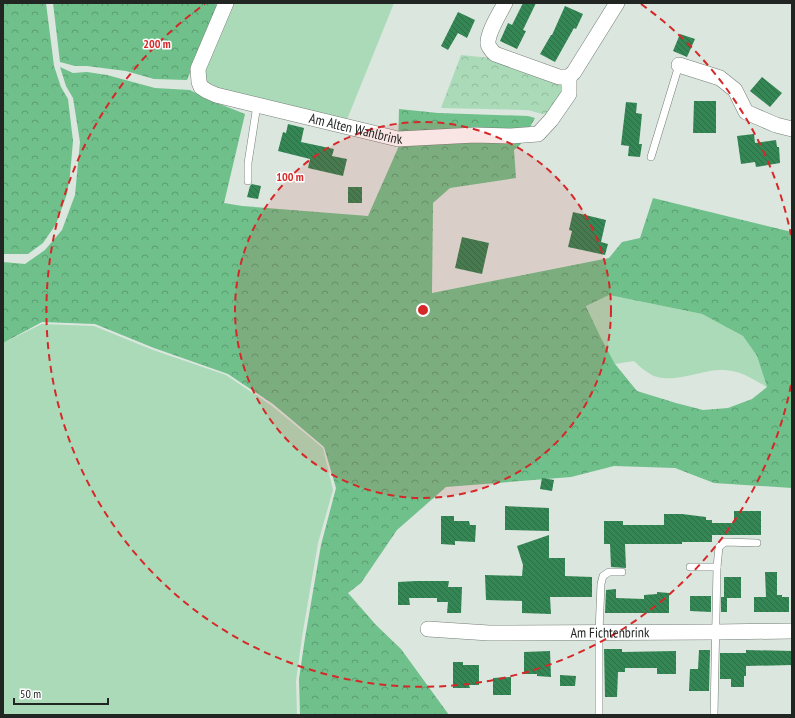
<svg xmlns="http://www.w3.org/2000/svg" width="795" height="718" font-family="'PT Sans Narrow',sans-serif">
<defs>
<pattern id="forest-crowns" width="20" height="18" patternUnits="userSpaceOnUse"><rect width="20" height="18" fill="#6fc08a"/><path d="M2 6a3 3 0 1 1 6 0M12 15a3 3 0 1 1 6 0" fill="none" stroke="#5b9c70"/></pattern>
<pattern id="park-crowns" width="20" height="18" patternUnits="userSpaceOnUse"><rect width="20" height="18" fill="#abdab8"/><path d="M2 6a3 3 0 1 1 6 0M12 15a3 3 0 1 1 6 0" fill="none" stroke="#93bb9e"/></pattern>
<pattern id="building-back-hatch" width="6" height="6" patternUnits="userSpaceOnUse"><rect width="6" height="6" fill="#348654"/><path d="M-1 5l2 2M0 0l6 6M5-1l2 2" fill="none" stroke="#2c6d45"/></pattern>
</defs>
<rect width="100%" height="100%" fill="#dbe6de"/>
<g fill="#abdab8">
<polygon points="232,3 394,3 346,122 213,90 205,81 203,68"/>
<path d="M 609,295 L 702,314 L 743,336 L 757,356 L 767,387 C 754,380 740,370 724,370 C 701,369 676,384 654,376 C 647,373 639,366 634,361 L 615,364 L 601,338 L 586,305 Z"/>
<polygon points="42,324 94,326 153,350 226,375 272,406 323,448 333,490 318,543 302,637 296,681 297,715 3,715 3,343"/>
</g>
<g fill="url(#forest-crowns)" fill-rule="evenodd">
<polygon points="3,3 46,3 54,66 61,87 68,99 73,141 70,175 67,194 56,224 43,243 28,254 3,254"/>
<polygon points="53,3 211,3 219,5 187,80 154,79 126,71 87,66 75,66 60,62"/>
<path d="M 60,67 L 73,73 L 87,72 L 107,75 L 155,88 L 190,90 L 207,99 L 245,114 L 224,203 L 242,206 L 368,216 L 398,148 L 399,109 L 438,113 L 528,116 L 535,118 L 520,145 L 514,150 L 516,178 L 450,188 L 433,203 L 432,293 L 609,258 L 622,242 L 640,238 L 653,198 L 792,232 L 792,488 L 714,483 L 675,468 L 614,466 L 571,477 L 446,487 L 397,530 L 361,583 L 348,593 L 376,625 L 401,649 L 449,715 L 300,715 L 299,679 L 305,638 L 321,545 L 336,488 L 324,447 L 273,404 L 228,374 L 154,348 L 95,324 L 42,322 L 3,343 L 3,262 L 25,264 L 45,250 L 62,230 L 75,195 L 80,142 L 73,98 L 66,86 ZM 609,295 L 702,314 L 743,336 L 757,356 L 767,387 L 752,399 L 728,408 L 703,410 L 676,403 L 637,391 L 615,364 L 601,338 L 586,306 Z"/>
</g>
<path fill="url(#park-crowns)" d="M 461,55 L 490,58 L 559,82 L 565,87 L 551,113 C 538,116 536,110 524,110 C 496,109 469,109 441,108 Z"/>
<g fill="url(#building-back-hatch)">
<polygon points="523,3 536,3 523,30 526,31 517,49 500,41 508,23 512,25"/>
<polygon points="565,6 583,14 576,29 574,28 555,62 540,54 551,35 552,35"/>
<polygon points="458,12 475,20 467,38 458,33 448,50 441,46"/>
<polygon points="680,34 695,39 687,57 673,51"/>
<polygon points="762,77 782,93 770,107 750,91"/>
<polygon points="694,101 716,101 716,133 693,133"/>
<polygon points="626,102 637,103 636,113 642,114 639,144 642,144 640,157 628,156 629,146 621,145"/>
<polygon points="288,124 304,128 301,142 334,149 332,156 347,159 343,176 308,168 310,159 278,151 283,132 286,133"/>
<polygon points="754,134 755,143 776,140 777,147 779,147 780,163 756,167 755,162 741,164 737,136"/>
<polygon points="252,184 261,186 258,199 247,197 250,186"/>
<rect x="348" y="187" width="14" height="16"/>
<polygon points="573,212 606,220 601,242 608,244 605,255 568,247 572,231 569,230"/>
<polygon points="462,237 489,243 482,274 455,268"/>
<polygon points="542,478 554,480 552,491 540,489"/>
<polygon points="505,506 549,508 549,531 505,530"/>
<polygon points="734,511 761,511 761,535 712,535 712,542 682,542 682,544 625,544 626,568 611,567 610,544 604,544 604,521 623,521 623,525 664,525 664,514 682,514 706,517 706,520 712,520 712,523 734,523"/>
<polygon points="441,516 454,516 454,521 469,521 470,525 476,525 475,542 455,541 455,545 441,544"/>
<polygon points="549,535 549,558 565,558 565,576 592,577 592,597 550,597 551,614 522,613 522,601 486,600 485,575 522,576 523,565 517,546"/>
<polygon points="765,572 777,572 777,595 782,595 782,597 789,597 789,612 754,612 754,597 766,597"/>
<polygon points="724,577 741,577 741,598 727,598 727,612 721,612 721,597 724,597"/>
<polygon points="416,581 449,581 448,587 462,587 461,613 447,613 448,602 437,602 437,598 409,598 410,605 398,605 398,582"/>
<polygon points="616,589 616,598 644,599 644,595 657,594 657,592 669,593 669,613 605,613 606,590"/>
<polygon points="690,596 711,596 711,612 690,611"/>
<polygon points="604,649 622,649 622,652 676,651 676,674 657,674 657,668 625,668 625,672 618,672 617,697 605,697"/>
<polygon points="699,650 710,650 709,691 689,691 690,669 698,669"/>
<polygon points="746,650 792,651 792,665 746,666 746,676 744,676 744,687 731,687 731,679 720,679 720,653 746,653"/>
<polygon points="550,651 551,677 537,676 537,674 524,674 524,652"/>
<polygon points="453,662 463,662 463,665 479,665 479,685 469,685 470,688 453,688"/>
<polygon points="560,675 576,676 575,686 560,686"/>
<polygon points="511,677 511,695 493,695 493,678"/>
</g>
<g fill="none" stroke-linecap="round" stroke-linejoin="round">
<defs>
<g id="service">
<polyline points="651,157 679,65"/>
<polyline points="248,181 248,163 257,105"/>
<polyline points="690,567 717,567 714,715"/>
<polyline points="717,567 719,547 725,542 757,543"/>
<polyline points="599,715 599,632 601,584 603,576 609,572 622,572"/>
</g>
<g id="minor">
<path id="s1" d="M 226,3 L 198,69 L 199,82 L 201,87 L 207,91 L 216,95 L 398,139 L 475,135 L 511,136 L 538,134 L 551,120 L 569,94 L 569,77"/>
<path d="M 505,3 C 500,13 487,33 488,44 C 489,48 492,51 495,54 L 559,77 L 569,77 L 574,72 L 617,3"/>
<polyline points="679,65 720,78 735,90 746,112 776,125 792,129"/>
<path id="s2" d="M 428,629 L 489,633 L 716,632 L 792,631"/>
</g>
</defs>
<use href="#service" stroke="#747e76" stroke-width="8"/>
<use href="#minor" stroke="#747e76" stroke-width="16"/>
<use href="#service" stroke="#fff" stroke-width="7"/>
<use href="#minor" stroke="#fff" stroke-width="15"/>
</g>
<circle cx="423" cy="310" r="188" fill="#d62828" fill-opacity=".12"/>
<g fill="none" stroke="#d62828" stroke-width="2" stroke-dasharray="7 5">
<circle cx="423" cy="310" r="188"/>
<path d="M791 385A376 376 0 1 1 205 4M641 4A376 376 0 0 1 791 235"/>
</g>
<g text-anchor="middle" stroke-width="3" stroke-linejoin="round" paint-order="stroke">
<g font-size="14" fill="#222623" stroke="#fff">
<text dy="5" stroke="none"><textPath href="#s1" startOffset="251">Am Alten Wahlbrink</textPath></text>
<text dy="5" stroke="none"><textPath href="#s2" startOffset="182">Am Fichtenbrink</textPath></text>
</g>
</g>
<circle cx="423" cy="310" r="6" fill="#d62828" stroke="#fff" stroke-width="2"/>
<g font-size="12" text-anchor="middle" font-weight="bold" fill="#d62828" stroke="#fff" stroke-width="3" stroke-linejoin="round" paint-order="stroke">
<text x="157" y="48">200 m</text>
<text x="290" y="181">100 m</text>
</g>
<rect width="795" height="718" fill="none" stroke="#222623" stroke-width="8"/>
<path d="M14 698v6h94v-6" fill="none" stroke="#222623" stroke-width="2"/>
<text x="20" y="698" font-size="12" fill="#222623" stroke="#ffffff" stroke-width="3" paint-order="stroke">50 m</text>
</svg>
